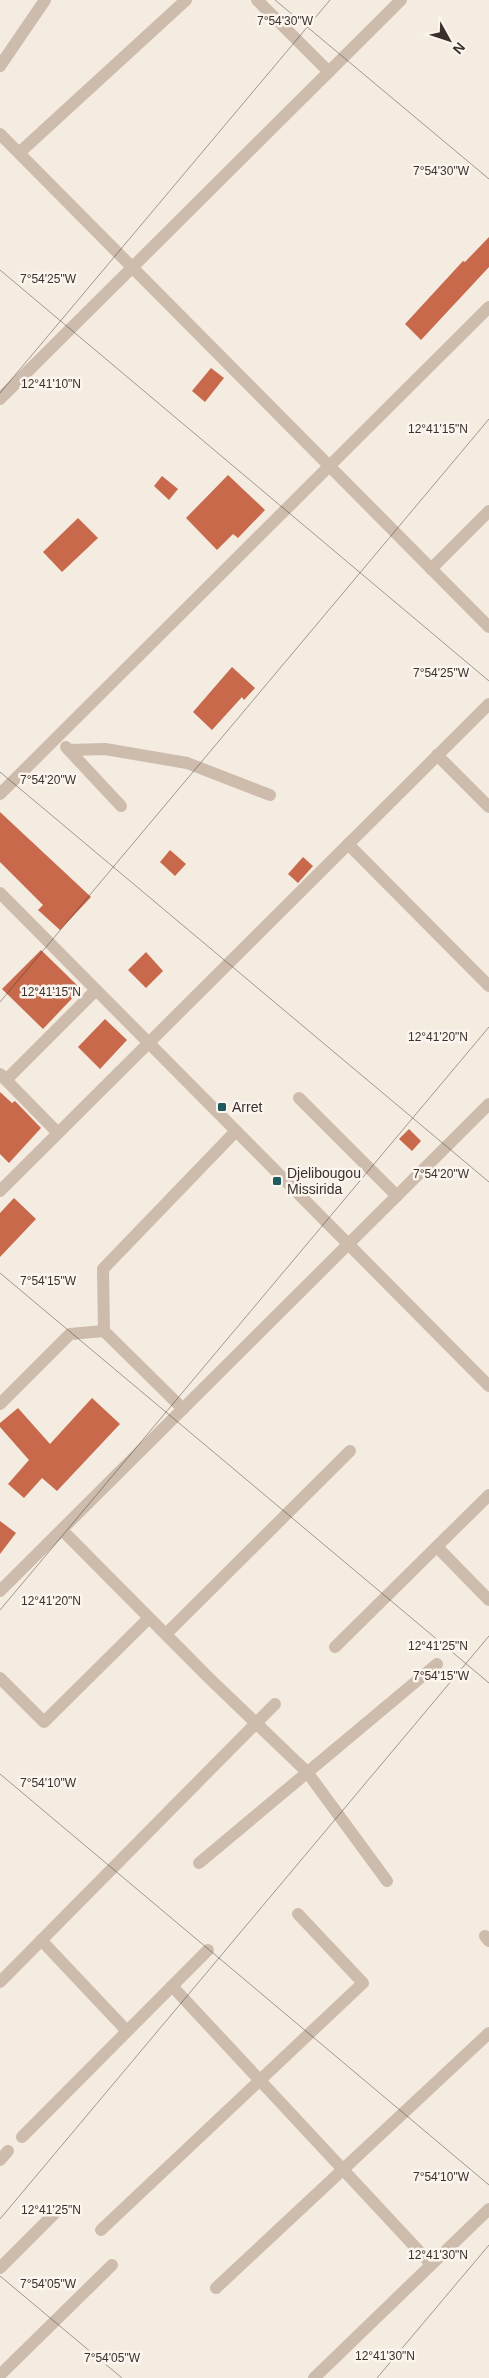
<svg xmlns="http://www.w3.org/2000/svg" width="489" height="2378" font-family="Helvetica,sans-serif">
<rect width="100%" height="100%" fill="#f4ebe1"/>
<g fill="#c8694b">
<polygon points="489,237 489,267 421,340 405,324 463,261 465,262"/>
<polygon points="211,368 224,378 205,402 192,391"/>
<polygon points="228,475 265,510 238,538 233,534 217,550 186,518"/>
<polygon points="162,476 178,489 169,500 154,486"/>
<polygon points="78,518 98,538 62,572 43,552"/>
<polygon points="232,667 255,688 244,700 242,697 212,730 193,712"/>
<polygon points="0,812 91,897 60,930 38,910 43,905 0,862"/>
<polygon points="170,850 186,864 175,876 160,862"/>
<polygon points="303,857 313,866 298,883 288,874"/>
<polygon points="41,950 81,989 43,1029 2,989"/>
<polygon points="146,952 163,971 146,988 128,970"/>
<polygon points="105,1019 127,1040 100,1069 78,1047"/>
<polygon points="0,1092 12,1103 15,1101 41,1128 9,1163 0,1154"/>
<polygon points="409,1129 421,1141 412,1151 399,1139"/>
<polygon points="14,1198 36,1219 0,1257 0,1213"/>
<polygon points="92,1398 120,1424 57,1491 42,1478 24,1498 8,1484 29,1460 0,1427 0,1423 18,1408 50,1444"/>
<polygon points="0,1521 16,1533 0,1554"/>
</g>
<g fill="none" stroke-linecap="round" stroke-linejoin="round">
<g stroke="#cdbbac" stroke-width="12">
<polyline points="257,0 329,72"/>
<polyline points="0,66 45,0"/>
<polyline points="0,134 489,627"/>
<polyline points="19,153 186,0"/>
<polyline points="0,399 401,0"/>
<polyline points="431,569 489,511"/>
<polyline points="66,747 121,806"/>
<polyline points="69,750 105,749 187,763 270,795"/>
<polyline points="437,755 489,807"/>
<polyline points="0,794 489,307"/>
<polyline points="348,844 489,986"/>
<polyline points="0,893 489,1386"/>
<polyline points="0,1074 58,1133"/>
<polyline points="6,1080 96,990"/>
<polyline points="299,1098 397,1196"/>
<polyline points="0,1191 489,704"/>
<polyline points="0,1404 70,1334 104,1331"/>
<polyline points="183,1409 104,1331 103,1269 236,1131"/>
<polyline points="62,1530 209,1678 307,1772 387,1881"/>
<polyline points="437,1547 489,1600"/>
<polyline points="0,1591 489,1104"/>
<polyline points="166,1634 350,1451"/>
<polyline points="335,1647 489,1495"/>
<polyline points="0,1678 44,1722 149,1618"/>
<polyline points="199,1863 437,1664"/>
<polyline points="485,1936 489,1941"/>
<polyline points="41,1940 127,2031"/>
<polyline points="0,1982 275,1704"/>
<polyline points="172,1986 431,2264"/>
<polyline points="22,2137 208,1950"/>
<polyline points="0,2160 8,2151"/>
<polyline points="101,2230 363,1983 298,1914"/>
<polyline points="0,2268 58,2210"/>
<polyline points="216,2288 489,2033"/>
<polyline points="0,2375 112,2265"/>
<polyline points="314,2378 489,2209"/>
</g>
</g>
<path fill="none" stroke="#3b302b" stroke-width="1" stroke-opacity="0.45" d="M 275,0 L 489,179M 0,270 L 489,681M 0,393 L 330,0M 0,772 L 489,1182M 0,1002 L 489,419M 0,1273 L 489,1683M 0,1610 L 489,1027M 0,1774 L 489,2185M 0,2219 L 489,1636M 0,2276 L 122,2378M 377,2378 L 489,2245"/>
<g fill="#1f5a5e" stroke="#fbf5ee" stroke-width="2">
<rect x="217" y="1102" width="10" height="10" rx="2.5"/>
<rect x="272" y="1176" width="10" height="10" rx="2.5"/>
</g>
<g text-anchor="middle" stroke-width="5" stroke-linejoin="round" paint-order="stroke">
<g font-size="14" fill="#3b302b" stroke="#fbf5ee" text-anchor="start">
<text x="232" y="1112">Arret</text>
<text x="287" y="1178">Djelibougou<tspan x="287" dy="16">Missirida</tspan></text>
</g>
</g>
<g font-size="12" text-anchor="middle" fill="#3b302b" stroke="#fbf5ee" stroke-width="5" stroke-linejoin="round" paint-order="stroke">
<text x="285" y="25">7°54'30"W</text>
<text x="441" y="175">7°54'30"W</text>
<text x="48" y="283">7°54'25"W</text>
<text x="51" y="388">12°41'10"N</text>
<text x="438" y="433">12°41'15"N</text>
<text x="441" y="677">7°54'25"W</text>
<text x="48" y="784">7°54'20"W</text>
<text x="51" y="996">12°41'15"N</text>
<text x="438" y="1041">12°41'20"N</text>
<text x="441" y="1178">7°54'20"W</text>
<text x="48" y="1285">7°54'15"W</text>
<text x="51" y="1605">12°41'20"N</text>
<text x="438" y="1650">12°41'25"N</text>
<text x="441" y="1680">7°54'15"W</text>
<text x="48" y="1787">7°54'10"W</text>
<text x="441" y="2181">7°54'10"W</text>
<text x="51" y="2214">12°41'25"N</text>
<text x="438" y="2259">12°41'30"N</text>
<text x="48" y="2288">7°54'05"W</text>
<text x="385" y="2360">12°41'30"N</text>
<text x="112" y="2362">7°54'05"W</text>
</g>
<g transform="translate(449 40) rotate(130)" stroke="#fbf5ee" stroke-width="4" paint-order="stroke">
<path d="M0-4L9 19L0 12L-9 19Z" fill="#3b302b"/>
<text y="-8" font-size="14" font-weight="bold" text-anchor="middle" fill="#3b302b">N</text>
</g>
</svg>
